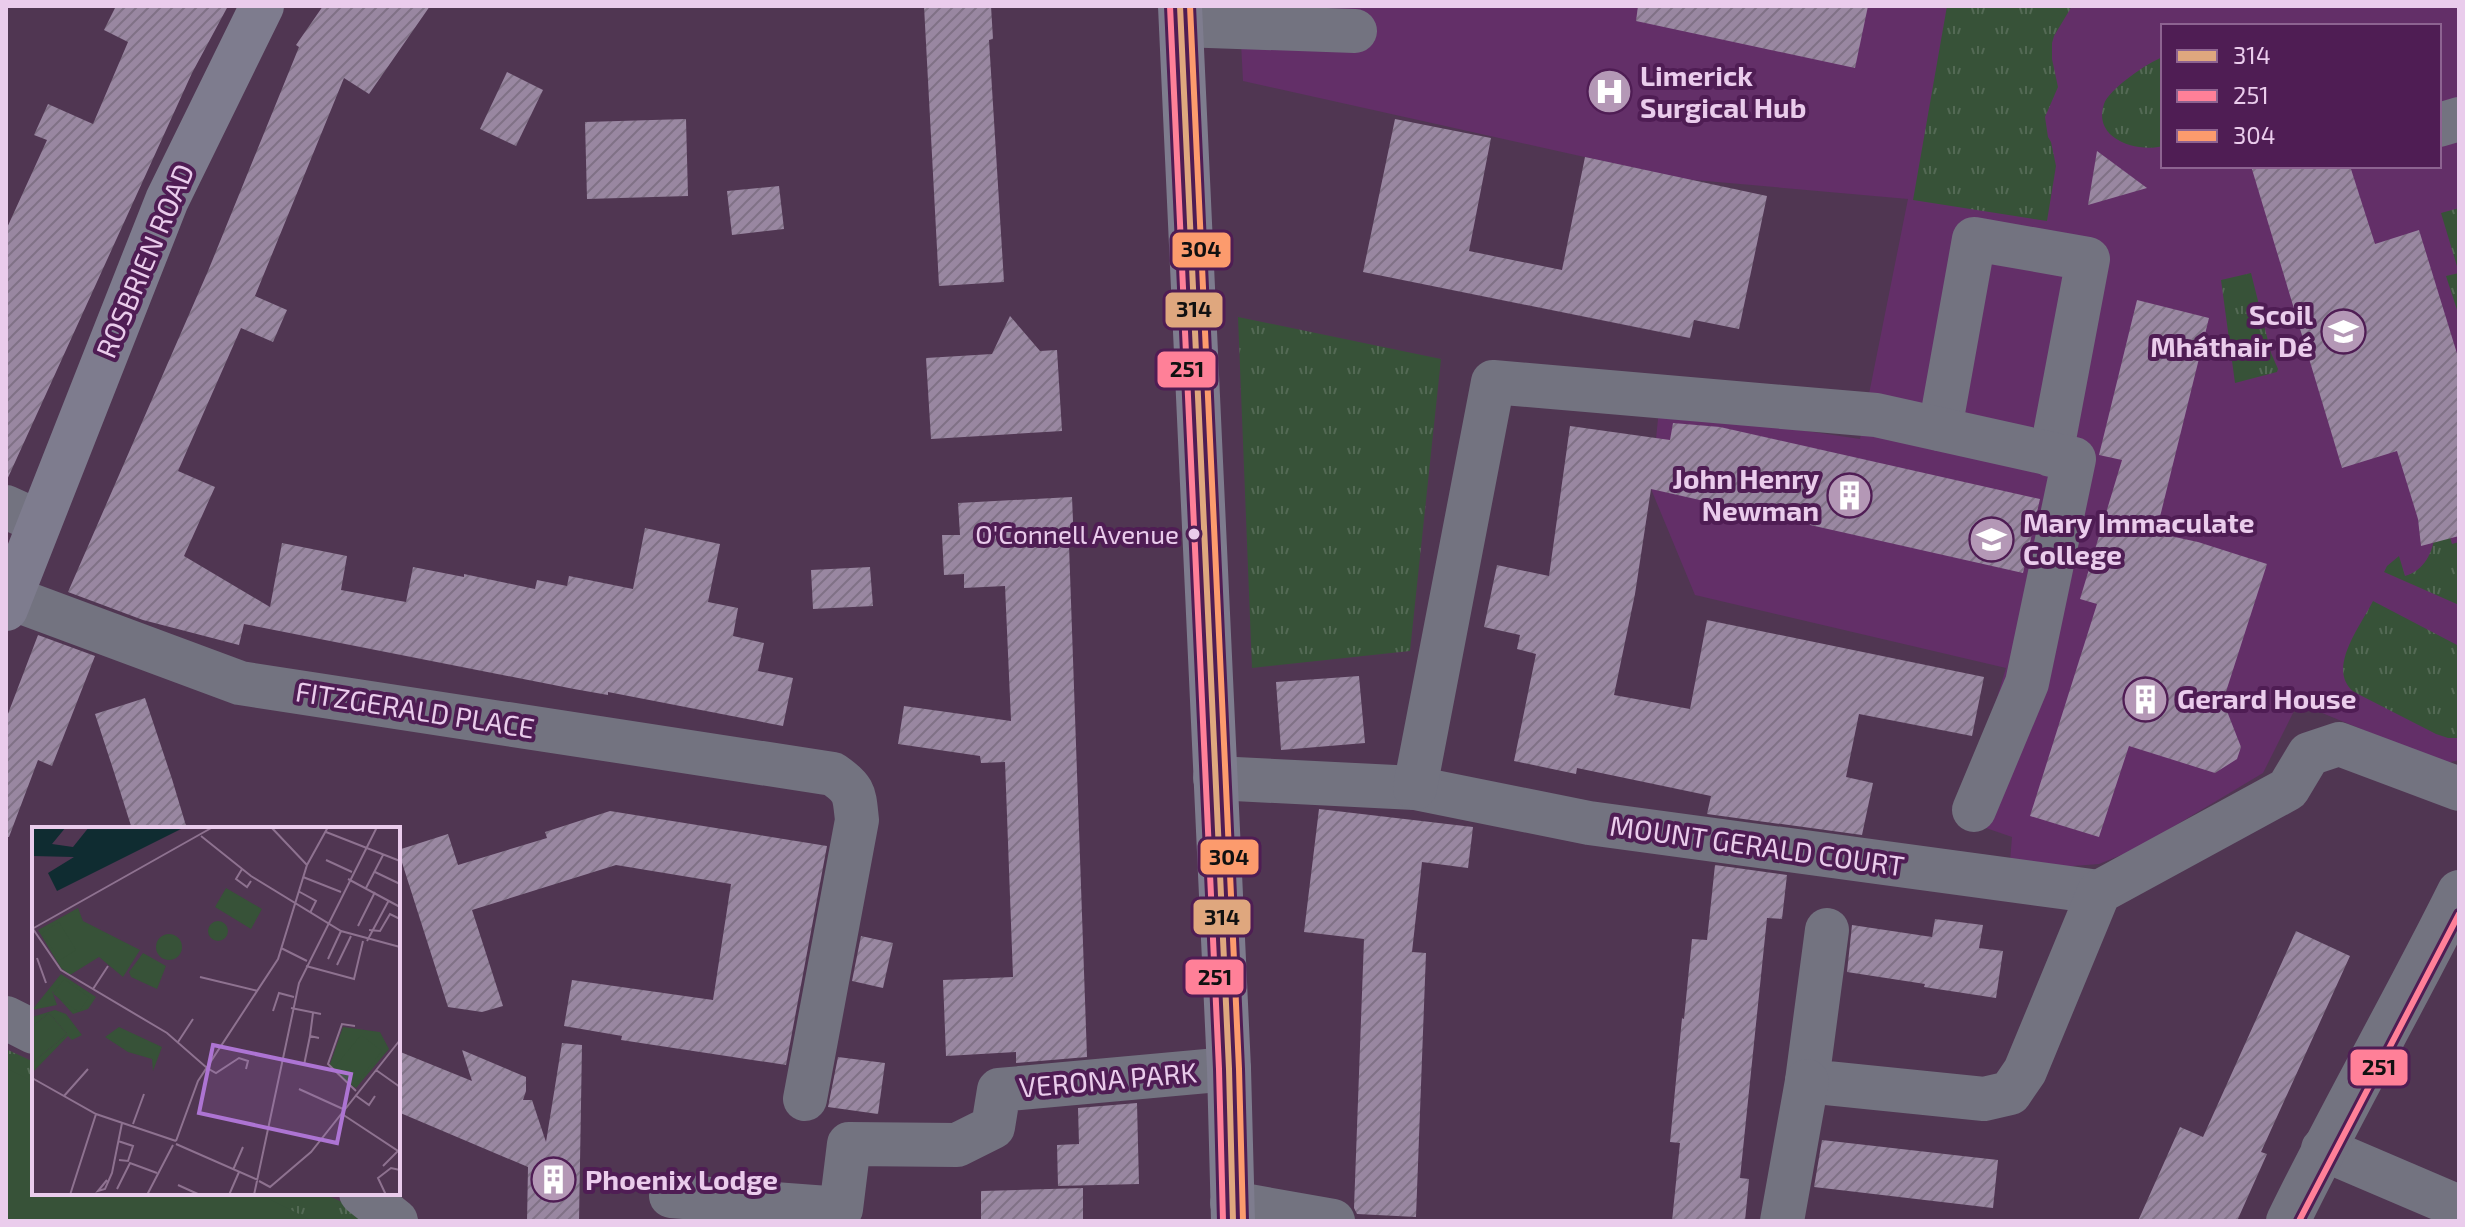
<svg xmlns="http://www.w3.org/2000/svg" width="2465" height="1227" font-family="'Exo 2',sans-serif">
<defs>
<pattern id="grass-tufts" width="24" height="20" patternUnits="userSpaceOnUse" patternTransform="scale(2)"><rect width="24" height="20" fill="#375238"/><path d="M3 7l-1-3M5 7V3M7 7l1-3M15 17l-1-3M17 17v-4M19 17l1-3" fill="none" stroke="#546a55"/></pattern>
<pattern id="building-hatch" width="6" height="6" patternUnits="userSpaceOnUse" patternTransform="scale(2)"><rect width="6" height="6" fill="#9987a1"/><path d="M-1 1l2-2M0 6l6-6M5 7l2-2" fill="none" stroke="#807186"/></pattern>
</defs>
<rect width="100%" height="100%" fill="#503652"/>
<path fill="#632f68" fill-rule="evenodd" d="M 1239,6 L 2459,6 L 2459,760 L 2447,763 L 2431,758 L 2298,703 L 2263,773 L 2136,849 L 2099,864 L 2060,867 L 2010,861 L 2012,837 L 1960,819 L 2006,668 L 1695,595 L 1651,489 L 1659,409 L 1860,439 L 1908,199 L 1683,179 L 1243,81 ZM 2163,26 L 2439,26 L 2439,166 L 2163,166 Z"/>
<g fill="url(#grass-tufts)">
<polygon points="1947,6 2072,6 2054,36 2052,43 2052,59 2058,87 2045,117 2048,137 2051,142 2056,166 2047,221 1913,200"/>
<path d="M 2163,57 L 2163,146 C 2137,153 2092,139 2104,104 C 2108,90 2148,62 2163,57 Z"/>
<polygon points="2459,208 2459,316 2446,276 2459,273 2441,213"/>
<polygon points="2251,273 2271,353 2278,369 2277,372 2235,383 2221,280"/>
<polygon points="1238,317 1441,359 1410,651 1252,668"/>
<path d="M 2427,458 L 2452,544 L 2459,542 L 2459,605 L 2384,572 L 2387,566 L 2399,556 L 2405,576 C 2425,570 2433,552 2435,533 Z"/>
<path d="M 2373,601 L 2459,646 L 2459,738 L 2448,738 L 2436,734 L 2354,692 C 2326,669 2360,627 2373,601 Z"/>
<polygon points="6,1049 34,1062 34,1193 322,1193 351,1206 362,1221 6,1221"/>
</g>
<polygon fill="#375238" points="6,1068 34,1082 34,1193 257,1193 313,1221 6,1221"/>
<g fill="url(#building-hatch)">
<polygon points="116,6 228,6 192,73 6,482 6,230 47,140 34,135 48,104 93,124 128,42 104,30"/>
<polygon points="323,6 430,6 369,94 344,78 255,296 287,310 273,342 241,328 178,471 215,487 184,556 270,607 282,543 347,556 341,590 406,602 413,567 464,577 464,574 535,589 537,580 567,586 569,576 633,589 645,528 720,544 708,602 738,608 733,636 764,643 758,671 793,678 783,726 608,692 608,695 574,689 244,624 239,645 143,620 68,592 208,271 299,47 296,45"/>
<polygon points="924,6 991,6 993,39 989,40 1004,282 939,286"/>
<polygon points="1638,6 1868,6 1855,68 1636,21"/>
<polygon points="507,72 543,90 516,146 480,129"/>
<polygon points="686,119 688,196 587,199 585,122"/>
<polygon points="1395,119 1491,138 1469,251 1562,270 1585,157 1767,196 1739,329 1694,320 1690,338 1363,272"/>
<polygon points="2097,151 2147,188 2088,205"/>
<polygon points="2251,166 2350,166 2375,244 2419,230 2459,360 2459,536 2421,546 2418,519 2397,451 2342,468"/>
<polygon points="779,186 784,229 732,235 727,191"/>
<polygon points="2137,300 2209,318 2156,533 2198,542 2267,564 2223,701 2241,747 2237,759 2215,773 2129,746 2099,837 2030,816 2097,604 2080,599 2122,460 2099,455"/>
<polygon points="1010,316 1040,351 1057,350 1062,431 931,439 926,358 992,354"/>
<polygon points="1673,423 1720,427 2040,499 2023,573 1651,489 1635,594 1614,695 1690,709 1707,620 1984,677 1972,736 1859,714 1846,777 1873,783 1862,835 1707,814 1711,796 1577,768 1576,774 1514,761 1536,654 1517,649 1520,635 1484,627 1497,565 1549,576 1570,426 1670,440"/>
<polygon points="1072,497 1074,545 1069,545 1087,1057 1016,1063 1016,1052 946,1056 943,980 1013,977 1005,762 981,763 980,756 898,744 904,706 1011,721 1005,586 964,588 964,574 944,575 942,535 960,535 958,503"/>
<polygon points="870,567 873,606 813,609 811,570"/>
<polygon points="38,635 95,656 52,766 38,760 9,837 6,837 6,719"/>
<polygon points="1359,676 1365,743 1281,750 1276,682"/>
<polygon points="145,698 172,779 187,829 132,829 113,769 95,714"/>
<polygon points="1319,809 1473,827 1468,868 1422,862 1412,952 1426,953 1416,1217 1357,1214 1354,1208 1364,939 1304,932"/>
<polygon points="610,811 827,846 786,1065 621,1040 622,1036 564,1026 572,980 713,1000 731,884 616,865 472,910 503,1006 482,1012 448,1007 398,850 448,834 458,865 547,838 545,832"/>
<polygon points="1715,865 1787,875 1782,919 1767,918 1740,1178 1749,1179 1745,1221 1672,1221 1680,1143 1670,1142 1682,1018 1684,1019 1692,939 1707,940"/>
<polygon points="1935,919 1983,925 1979,948 2003,951 1996,998 1924,987 1925,984 1847,972 1852,925 1932,937"/>
<polygon points="2296,931 2350,956 2261,1152 2267,1154 2237,1221 2138,1221 2180,1127 2203,1137"/>
<polygon points="861,936 893,943 883,988 852,981"/>
<polygon points="562,1043 582,1045 579,1221 527,1221 528,1167 398,1112 398,1051 472,1081 462,1050 526,1077 526,1091 523,1100 532,1100 546,1142"/>
<polygon points="838,1057 885,1063 878,1114 828,1107"/>
<polygon points="1137,1103 1139,1184 1058,1186 1057,1145 1079,1144 1078,1108"/>
<polygon points="1822,1140 1998,1160 1993,1208 1814,1187"/>
<polygon points="1083,1188 1083,1221 981,1221 981,1191"/>
</g>
<g fill="none" stroke-linecap="round" stroke-linejoin="round">
<g stroke="#737380" stroke-width="44">
<polyline points="1181,25 1355,31"/>
<polyline points="2439,125 2459,119"/>
<polyline points="1940,429 1974,239 2088,259 2051,455"/>
<polyline points="6,507 39,522"/>
<path d="M 11,598 L 240,683 L 833,774 C 856,790 854,794 857,820 L 805,1099"/>
<polyline points="1215,778 1415,788 1589,823 2099,892"/>
<polyline points="1415,788 1493,382 1876,415 2074,459 2027,683 1974,810"/>
<polyline points="1827,930 1807,1081 1984,1099 2010,1093 2025,1071 2099,892 2288,789 2309,754 2339,744 2459,789"/>
<polyline points="6,1018 34,1032"/>
<polyline points="2323,1149 2459,1207"/>
<polyline points="361,1193 396,1221"/>
<polyline points="671,1196 841,1209 849,1144 957,1145 993,1127 999,1090 1229,1069"/>
<polyline points="1232,1203 1333,1221"/>
<polyline points="1782,1221 1807,1081"/>
<path d="M 2288,1221 C 2342,1110 2404,1003 2459,892"/>
</g>
<g stroke="#7e7c8e" stroke-width="44">
<polyline points="1180,6 1229,1069 1233,1221"/>
<polyline points="6,609 167,200 262,6"/>
</g>
<defs>
<polyline id="bus-1" points="1180,6 1229,1069 1233,1221"/>
<g id="bus-2">
<polyline points="1170,6 1219,1069 1223,1221"/>
<polyline points="2299,1221 2459,914"/>
</g>
<polyline id="bus-3" points="1190,6 1239,1069 1243,1221"/>
</defs>
<use href="#bus-1" stroke="#4f1d54" stroke-width="12"/>
<use href="#bus-2" stroke="#4f1d54" stroke-width="12"/>
<use href="#bus-3" stroke="#4f1d54" stroke-width="12"/>
<use href="#bus-1" stroke="#dfa77e" stroke-width="6"/>
<use href="#bus-2" stroke="#ff8098" stroke-width="6"/>
<use href="#bus-3" stroke="#fc9b6d" stroke-width="6"/>
</g>
<defs>
<symbol id="hospital-disc" viewBox="-11 -11 22 22"><circle r="9.5" fill="#b498b6" stroke="#4f1d54"/><path d="M-5-5h3v3.5h4V-5h3V5h-3V1.5h-4V5h-3Z" fill="#fff"/></symbol>
<symbol id="school-disc" viewBox="-11 -11 22 22"><circle r="9.5" fill="#b498b6" stroke="#4f1d54"/><path d="M0-5L7-2L0 1L-7-2ZM-4 1L0 2.5L4 1V4Q0 6-4 4Z" fill="#fff"/></symbol>
<symbol id="building-disc" viewBox="-11 -11 22 22"><circle r="9.5" fill="#b498b6" stroke="#4f1d54"/><path d="M-4-6H4V6H1V3H-1V6H-4ZM-2.5-4.3h1.7v1.8h-1.7ZM.8-4.3h1.7v1.8H.8ZM-2.5-1h1.7V.8h-1.7ZM.8-1h1.7V.8H.8Z" fill="#fff"/></symbol>
<symbol id="university-disc" viewBox="-11 -11 22 22"><circle r="9.5" fill="#b498b6" stroke="#4f1d54"/><path d="M0-5L7-2L0 1L-7-2ZM-4 1L0 2.5L4 1V4Q0 6-4 4Z" fill="#fff"/></symbol>
</defs>
<g fill-rule="evenodd">
<use href="#hospital-disc" x="1584" y="66" width="51" height="51"/>
<use href="#school-disc" x="2318" y="306" width="51" height="51"/>
<use href="#building-disc" x="1824" y="470" width="51" height="51"/>
<use href="#university-disc" x="1966" y="514" width="51" height="51"/>
<use href="#building-disc" x="2120" y="674" width="51" height="51"/>
<use href="#building-disc" x="528" y="1154" width="51" height="51"/>
</g>
<circle fill="#eaccec" stroke="#4f1d54" stroke-width="3" cx="1194" cy="534" r="7"/>
<g text-anchor="middle" stroke-width="8" stroke-linejoin="round" paint-order="stroke">
<g font-size="26" fill="#eaccec" stroke="#4f1d54" text-anchor="end">
<text x="1179" y="544">O'Connell Avenue</text>
</g>
<g font-size="28" font-weight="bold" fill="#eaccec" stroke="#4f1d54" text-anchor="start">
<text x="1640" y="86">Limerick<tspan x="1640" dy="32">Surgical Hub</tspan></text>
<text x="2313" y="325" text-anchor="end">Scoil<tspan x="2313" dy="32">Mháthair Dé</tspan></text>
<text x="1819" y="489" text-anchor="end">John Henry<tspan x="1819" dy="32">Newman</tspan></text>
<text x="2023" y="533">Mary Immaculate<tspan x="2023" dy="32">College</tspan></text>
<text x="2177" y="709">Gerard House</text>
<text x="585" y="1190">Phoenix Lodge</text>
</g>
<g font-size="28" fill="#eaccec" stroke="#4f1d54">
<text transform="translate(145 261) rotate(-67)" y="10">ROSBRIEN ROAD</text>
<text transform="translate(415 710) rotate(9)" y="10">FITZGERALD PLACE</text>
<text transform="translate(1757 846) rotate(8)" y="10">MOUNT GERALD COURT</text>
<text transform="translate(1108 1080) rotate(-5)" y="10">VERONA PARK</text>
</g>
</g>
<g transform="translate(32 827)">
<rect width="368" height="368" fill="#503652"/>
<path d="M 46,81 L 51,94 L 108,123 L 91,150 L 67,130 L 38,148 L 29,141 L 6,103 ZM124 120a13 13 0 1 1 26 0a13 13 0 1 1-26 0ZM 111,126 L 134,139 L 125,162 L 99,150 L 97,145 ZM 29,147 L 64,170 L 56,182 L 41,187 L 20,164 L 25,178 L 0,183 ZM 23,183 L 34,187 L 50,208 L 40,213 L 36,209 L 0,246 L 0,236 L 35,207 L 17,186 L 0,200 L 0,190 ZM 87,200 L 130,220 L 121,244 L 120,232 L 96,225 L 73,210 ZM 311,200 L 348,205 L 357,222 L 324,261 L 297,240 Z" fill="#375238"/>
<path d="M 194,61 L 230,82 L 219,102 L 183,80 ZM176 104a10 10 0 1 1 20 0a10 10 0 1 1-20 0ZM 27,95 L 44,123 L 28,133 L 10,106 ZM 32,152 L 57,170 L 47,185 L 21,167 ZM 17,186 L 35,207 L 0,236 L 0,200 ZM 329,208 L 350,224 L 322,260 L 300,243 Z" fill="#375238"/>
<path d="M 0,0 L 34,0 L 20,17 L 41,20 L 57,0 L 153,0 L 25,64 L 16,46 L 42,30 L 0,29 Z" fill="#0f2c31"/>
<path fill="none" stroke="#8e7290" stroke-width="2" d="M 239,0 L 275,38M 294,5 L 368,34M 169,9 L 219,49 L 309,104 L 368,120M 294,33 L 320,45M 210,42 L 204,52 L 215,60 L 219,54M 343,45 L 368,57M 271,50 L 309,65M 316,52 L 368,80M 334,61 L 351,28M 266,64 L 284,74 L 278,86M 326,99 L 343,65M 0,102 L 181,0M 1,102 L 29,143 L 135,206 L 175,241 L 184,246 L 207,231 L 216,234 L 214,242M 337,103 L 348,104 L 358,87 L 368,92M 335,114 L 357,73M 249,121 L 275,134M 5,131 L 14,156M 296,132 L 309,104M 305,138 L 319,109M 274,139 L 322,152 L 331,114M 168,150 L 226,164M 61,162 L 76,139M 259,181 L 289,187M 241,184 L 247,166 L 262,170M 281,186 L 278,209 L 287,211M 323,199 L 310,197 L 296,237 L 324,264M 146,215 L 161,192M 272,238 L 278,209M 344,243 L 368,260M 0,251 L 64,287 L 144,314M 267,262 L 311,282M 323,268 L 337,278 L 343,269M 32,269 L 56,242M 310,287 L 366,324 L 351,339M 101,297 L 112,267M 86,314 L 101,319 L 96,334 L 87,333M 144,314 L 166,254 L 246,132 L 275,38 L 296,0M 144,317 L 226,353M 201,343 L 211,320M 75,353 L 66,364 L 73,362 L 80,346 L 90,296M 227,354 L 238,360 L 279,325 L 368,213M 146,358 L 168,368M 85,362 L 98,336 L 125,346M 38,368 L 64,287M 115,368 L 141,318M 197,368 L 207,345M 222,368 L 267,156 L 345,0M 354,368 L 346,351 L 359,341 L 368,343"/>
<path fill="#ad74d3" fill-opacity="0.15" stroke="#ad74d3" stroke-width="4" d="M 181,218 L 319,247 L 305,316 L 167,286 Z"/>
<rect width="368" height="368" fill="none" stroke="#eaccec" stroke-width="4"/>
</g>
<g stroke="#4f1d54" stroke-width="3">
<rect x="1171" y="231" width="61" height="38" rx="8" fill="#fc9b6d"/>
<rect x="1164" y="291" width="60" height="38" rx="8" fill="#dfa77e"/>
<rect x="1156" y="350" width="61" height="39" rx="8" fill="#ff8098"/>
<rect x="1199" y="838" width="61" height="38" rx="8" fill="#fc9b6d"/>
<rect x="1192" y="898" width="60" height="38" rx="8" fill="#dfa77e"/>
<rect x="1184" y="958" width="61" height="38" rx="8" fill="#ff8098"/>
<rect x="2349" y="1048" width="60" height="39" rx="8" fill="#ff8098"/>
</g>
<g font-size="22" text-anchor="middle" font-weight="bold" fill="#111">
<text x="1201" y="257">304</text>
<text x="1194" y="317">314</text>
<text x="1187" y="377">251</text>
<text x="1229" y="865">304</text>
<text x="1222" y="925">314</text>
<text x="1215" y="985">251</text>
<text x="2379" y="1075">251</text>
</g>
<rect width="2465" height="1227" fill="none" stroke="#eaccec" stroke-width="16"/>
<rect x="2161" y="24" width="280" height="144" fill="#4f1d54" stroke="#8d6391" stroke-width="2"/>
<rect x="2177" y="50" width="40" height="12" fill="#dfa77e" stroke="#8d6391" stroke-width="2"/>
<text x="2233" y="64" font-size="24" fill="#eaccec">314</text>
<rect x="2177" y="90" width="40" height="12" fill="#ff8098" stroke="#8d6391" stroke-width="2"/>
<text x="2233" y="104" font-size="24" fill="#eaccec">251</text>
<rect x="2177" y="130" width="40" height="12" fill="#fc9b6d" stroke="#8d6391" stroke-width="2"/>
<text x="2233" y="144" font-size="24" fill="#eaccec">304</text>
</svg>
